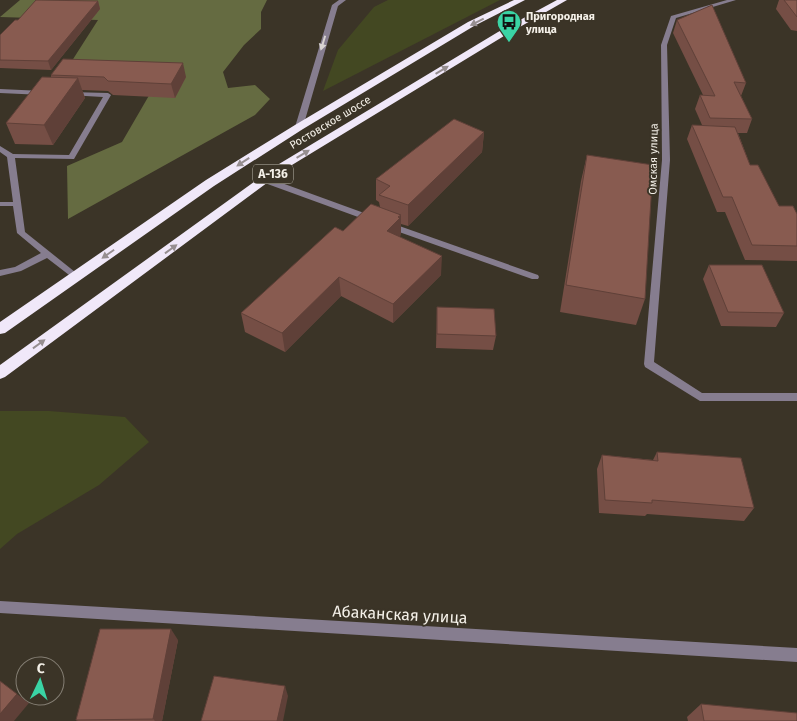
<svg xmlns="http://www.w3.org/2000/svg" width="797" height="721" font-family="'Fira Sans',sans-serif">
<rect width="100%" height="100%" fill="#3b3427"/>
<g fill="#434822">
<polygon points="388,0 500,0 323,91 338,50 374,7"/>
<polygon points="0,411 49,411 125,417 149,442 99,485 17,534 0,549"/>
</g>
<polygon fill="#656b41" points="20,0 267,0 261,12 261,29 244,45 223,72 228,88 255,85 270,99 255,115 68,219 67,166 122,142 158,80 61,78 98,20 0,17"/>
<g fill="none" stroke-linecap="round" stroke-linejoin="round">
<g fill="#867d8f" fill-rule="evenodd">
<polygon points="339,0 346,0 338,6 303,127 296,129 295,127 332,5"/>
<polygon points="0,89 43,91 46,93 43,95 0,93"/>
<polygon points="70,92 108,93 111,95 74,159 15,158 25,232 80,276 76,279 73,278 47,258 21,271 0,276 0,270 15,267 41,253 17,233 13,206 0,206 0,202 13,202 7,157 0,152 0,146 13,154 69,155 103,97 68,95 67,94"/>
<polygon points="262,178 268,178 375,217 376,219 375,221 369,221 262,182"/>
<polygon points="388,222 538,275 539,277 538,279 532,279 385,227 384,225"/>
</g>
<g fill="#867d8f" fill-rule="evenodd">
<polygon points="727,0 736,0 676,18 667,45 670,160 654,362 702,393 797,393 797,401 700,401 645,367 644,364 662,160 661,45 671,16"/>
<polygon points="0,601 797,648 797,662 0,613"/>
</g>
<g fill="#f0e8f9" fill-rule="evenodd">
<polygon points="514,0 525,0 474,26 303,129 214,186 5,333 0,334 0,322 206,180 295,125 468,22"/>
<polygon points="557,0 567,0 504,36 287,168 5,377 0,379 0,365 279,164 498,32"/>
</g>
</g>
<g fill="#754e45">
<polygon points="779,0 797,0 797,31 791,30 776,9"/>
<polygon points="98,1 100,9 51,70 0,68 0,35 18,20"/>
<polygon points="677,20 746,83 741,96 752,119 747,133 738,133 750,165 779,206 797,214 797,261 745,260 725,212 717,212 687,139 692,125 702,125 695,109 700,95 703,95 673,33"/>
<polygon points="51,75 186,77 175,98 113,95 108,91 82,90 85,98 53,145 15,144 6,123 51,77"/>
<polygon points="484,132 482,152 408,226 401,224 400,237 441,275 393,323 341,296 285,352 245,332 241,313 343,231 380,207 379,202 376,200 376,179"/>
<polygon points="587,155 645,299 636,325 560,312 581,181"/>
<polygon points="709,265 784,313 776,327 721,326 703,279"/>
<polygon points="437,307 496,336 493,350 436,348"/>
<polygon points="657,452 754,508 744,521 647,514 645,516 599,513 597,469 602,455 653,460"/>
<polygon points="178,640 162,721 78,721 76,720"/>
<polygon points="701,704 797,721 688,721 687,717"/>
</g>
<g fill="#5f4038">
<polygon points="98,1 100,9 51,70 48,61"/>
<polygon points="183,63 186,77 175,98 171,84"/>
<polygon points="78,78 85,98 53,145 44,125"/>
<polygon points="484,132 482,152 408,226 408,205"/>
<polygon points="401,215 401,234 400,237 387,231"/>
<polygon points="442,256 441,275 393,323 393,304"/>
<polygon points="339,277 341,296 285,352 282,333"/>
<polygon points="171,629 178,640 162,721 155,721 153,719"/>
<polygon points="285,686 288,696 283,721 277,721"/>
<polygon points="17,694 29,703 14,721 0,721 0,714"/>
</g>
<g fill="#885b50" stroke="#5f4038">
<polygon points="36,0 98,1 48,61 0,60 0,35 15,20 18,20"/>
<polygon points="784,0 797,0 797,17"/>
<polygon points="712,5 746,83 734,82 752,119 710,118 700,95 715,96 677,20"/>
<polygon points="63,59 183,63 171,84 108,81 104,77 51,75"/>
<polygon points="42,77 78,78 44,125 6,123"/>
<polygon points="454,119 484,132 408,205 379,195 390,186 376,179"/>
<polygon points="692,125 735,127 750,165 758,165 779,206 793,206 797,214 797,246 752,245 732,197 723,197"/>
<polygon points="587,155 653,165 645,299 566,285"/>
<polygon points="371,204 401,215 398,217 400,218 387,231 442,256 393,304 339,277 282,333 241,313 335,227 343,231"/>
<polygon points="709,265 762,265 784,313 728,312"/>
<polygon points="437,307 494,309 496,336 437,334"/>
<polygon points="657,452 741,458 754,508 652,500 652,503 605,500 602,455 658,461"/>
<polygon points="100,629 171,629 153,719 76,720"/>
<polygon points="214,676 285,686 277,721 201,721"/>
<polygon points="0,681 17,694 0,714"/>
<polygon points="701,704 797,713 797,721 704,721"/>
</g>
<defs><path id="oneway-solid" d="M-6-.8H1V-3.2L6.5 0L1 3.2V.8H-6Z" transform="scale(1.25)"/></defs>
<g fill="#968e90">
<use href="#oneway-solid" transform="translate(477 22) rotate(153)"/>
<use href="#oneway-solid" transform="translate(442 70) rotate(-31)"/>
<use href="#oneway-solid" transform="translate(303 154) rotate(-31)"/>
<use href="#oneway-solid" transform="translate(243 162) rotate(147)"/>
<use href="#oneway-solid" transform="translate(171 249) rotate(-36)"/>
<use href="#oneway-solid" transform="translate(108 254) rotate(145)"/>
<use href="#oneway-solid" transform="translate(39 344) rotate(-36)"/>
</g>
<use fill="#d8d3d2" href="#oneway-solid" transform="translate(323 43) rotate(107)"/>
<defs>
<symbol id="bus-pin" viewBox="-11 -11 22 30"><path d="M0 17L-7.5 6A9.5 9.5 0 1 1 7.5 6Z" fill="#3ad4a5" stroke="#3b3427"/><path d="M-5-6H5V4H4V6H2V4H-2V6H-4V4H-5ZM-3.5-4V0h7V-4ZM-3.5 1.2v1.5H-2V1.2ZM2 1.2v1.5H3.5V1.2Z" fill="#111"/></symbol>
</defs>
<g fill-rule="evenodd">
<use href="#bus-pin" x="495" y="8" width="28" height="38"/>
</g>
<g text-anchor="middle" stroke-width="4" stroke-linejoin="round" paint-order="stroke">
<g font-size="11" font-weight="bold" fill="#f4f0e8" stroke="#3b3427" text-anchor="start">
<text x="526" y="20">Пригородная<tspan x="526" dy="13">улица</tspan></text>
</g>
<g font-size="11" fill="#f4f0e8" stroke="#3b3427">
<text transform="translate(330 122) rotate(-31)" y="4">Ростовское шоссе</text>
<text transform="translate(653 159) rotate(-89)" y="4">Омская улица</text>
</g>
<rect fill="#3b3427" stroke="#bcb8ae" stroke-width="1" x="253" y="164.5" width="40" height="19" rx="4"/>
<g font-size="12" font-weight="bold" fill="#f4f0e8">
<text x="273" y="178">А-136</text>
</g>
<g font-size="16" fill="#f4f0e8" stroke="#3b3427">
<text transform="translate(400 614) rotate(3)" y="6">Абаканская улица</text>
</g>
</g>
<g transform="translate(40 681) rotate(4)"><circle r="24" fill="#3b3427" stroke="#857f74"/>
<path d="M0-4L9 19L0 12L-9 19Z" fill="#3ad4a5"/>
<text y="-8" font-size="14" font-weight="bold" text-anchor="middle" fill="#f4f0e8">С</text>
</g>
</svg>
